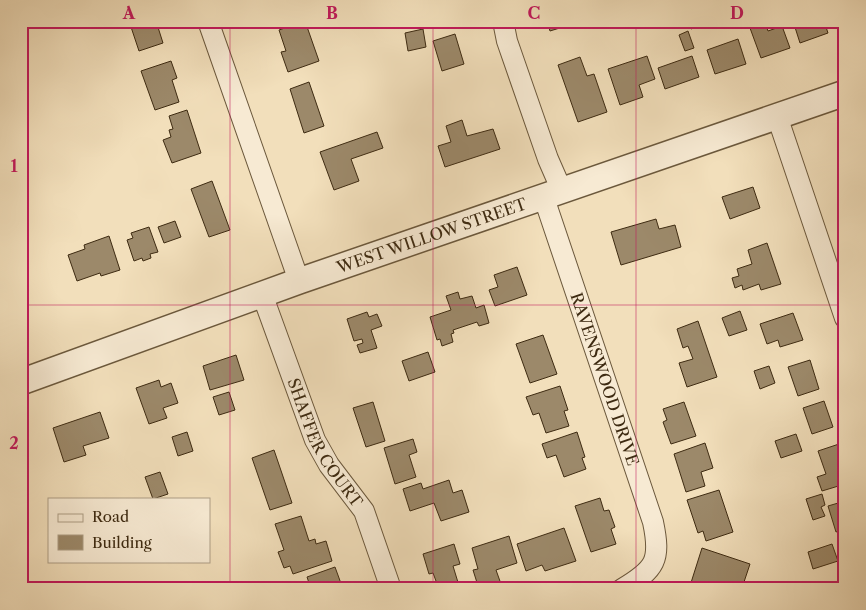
<svg xmlns="http://www.w3.org/2000/svg" width="866" height="610" font-family="'Libre Caslon Text',serif">
<rect width="100%" height="100%" fill="#f2dfbb"/>
<filter id="stains"><feTurbulence type="fractalNoise" baseFrequency=".004" numOctaves="4"/><feColorMatrix values="0 0 0 0 .2 0 0 0 0 .09 0 0 0 0 .02 0 0 0 .5 -.17"/></filter>
<radialGradient id="worn" r=".72"><stop offset=".6" stop-color="#630" stop-opacity="0"/><stop offset="1" stop-color="#630" stop-opacity=".3"/></radialGradient>
<g fill="#9c896a" stroke="#3e2b12">
<polygon points="48,21 63,21 63,23 50,27"/>
<polygon points="129,21 156,21 163,43 139,51"/>
<polygon points="305,21 319,61 288,72 281,52 286,51 279,30"/>
<polygon points="547,21 579,21 579,22 550,31"/>
<polygon points="596,21 613,21 613,22 598,27"/>
<polygon points="689,21 709,21 709,22 691,29"/>
<polygon points="793,21 824,21 828,33 800,43"/>
<polygon points="765,23 768,31 782,26 790,48 761,58 750,28"/>
<polygon points="423,29 426,47 408,51 405,33"/>
<polygon points="688,31 694,48 685,51 679,35"/>
<polygon points="455,34 464,64 442,71 433,41"/>
<polygon points="738,39 746,64 715,74 707,50"/>
<polygon points="647,56 655,79 639,85 643,97 620,105 608,69"/>
<polygon points="692,56 699,77 665,89 658,68"/>
<polygon points="580,57 587,76 594,74 607,112 578,122 558,65"/>
<polygon points="171,61 177,78 172,80 179,102 155,110 141,71"/>
<polygon points="309,82 324,126 304,133 290,89"/>
<polygon points="187,110 201,153 172,163 163,140 171,137 169,130 173,129 169,116"/>
<polygon points="462,120 467,136 493,129 500,149 445,167 438,146 451,142 446,126"/>
<polygon points="377,132 383,148 351,159 359,181 334,190 320,152"/>
<polygon points="212,181 230,230 209,237 191,189"/>
<polygon points="753,187 760,208 730,219 722,197"/>
<polygon points="656,219 659,229 675,225 681,247 621,265 611,232"/>
<polygon points="175,221 181,237 164,243 158,227"/>
<polygon points="149,227 158,252 150,254 151,258 143,261 142,258 134,261 127,240 133,238 131,233"/>
<polygon points="109,236 120,270 101,276 100,273 77,281 68,255 85,249 84,245"/>
<polygon points="767,243 781,284 761,290 759,284 743,290 742,285 735,288 732,278 739,276 737,269 752,264 748,250"/>
<polygon points="517,267 527,295 495,306 489,290 498,287 494,275"/>
<polygon points="458,292 460,299 472,296 476,308 484,305 489,323 479,326 477,322 453,330 454,333 451,334 453,342 442,346 440,339 437,340 430,317 451,310 446,296"/>
<polygon points="740,311 747,330 729,336 722,318"/>
<polygon points="367,312 369,317 377,314 382,326 371,330 377,348 360,353 357,345 363,343 362,339 354,341 347,319"/>
<polygon points="793,313 803,340 780,347 778,340 767,344 760,324"/>
<polygon points="698,321 717,377 687,387 679,363 693,359 688,346 683,348 677,329"/>
<polygon points="543,335 557,374 530,383 516,344"/>
<polygon points="428,352 435,372 409,381 402,361"/>
<polygon points="236,355 244,380 210,390 203,366"/>
<polygon points="810,360 819,389 798,396 788,367"/>
<polygon points="769,366 775,383 760,389 754,371"/>
<polygon points="159,380 161,387 171,383 178,403 163,408 167,418 149,424 136,388"/>
<polygon points="560,386 568,410 564,411 569,426 546,433 539,413 533,415 526,397"/>
<polygon points="229,392 235,410 219,415 213,397"/>
<polygon points="824,401 833,427 812,434 803,408"/>
<polygon points="373,402 385,441 366,447 353,408"/>
<polygon points="684,402 696,436 671,444 663,422 667,420 663,409"/>
<polygon points="100,412 109,438 83,446 86,455 64,462 53,428"/>
<polygon points="187,432 193,451 178,456 172,437"/>
<polygon points="577,432 585,457 582,458 586,469 564,477 556,455 547,458 542,444"/>
<polygon points="796,434 802,451 781,458 775,441"/>
<polygon points="413,439 417,452 409,455 416,477 395,484 384,448"/>
<polygon points="705,443 713,468 701,472 705,486 686,492 674,454"/>
<polygon points="839,444 845,458 845,484 822,491 817,477 826,474 818,451"/>
<polygon points="274,450 292,503 270,510 252,458"/>
<polygon points="160,472 168,494 153,499 145,477"/>
<polygon points="449,480 453,493 462,490 469,512 441,521 434,503 410,511 403,489 421,483 423,489"/>
<polygon points="719,490 733,532 706,541 703,531 698,533 687,500"/>
<polygon points="822,494 825,505 821,507 825,516 813,520 806,499"/>
<polygon points="600,498 604,511 609,510 615,527 611,529 616,544 591,552 575,506"/>
<polygon points="845,501 845,529 836,532 828,506"/>
<polygon points="301,516 309,541 315,539 316,544 326,541 332,561 293,574 290,566 284,568 278,552 284,550 275,524"/>
<polygon points="564,528 576,561 545,571 542,565 526,571 517,544"/>
<polygon points="509,536 517,563 496,570 501,584 479,589 473,570 478,569 472,548"/>
<polygon points="454,544 460,564 453,566 460,589 439,589 433,573 429,574 423,554"/>
<polygon points="832,544 838,561 813,569 808,552"/>
<polygon points="702,548 750,564 742,588 728,584 726,589 689,589"/>
<polygon points="335,567 343,589 311,589 307,577"/>
</g>
<g fill="none" stroke-linecap="round" stroke-linejoin="round">
<defs>
<g id="minor">
<polyline points="208,21 299,281"/>
<polyline points="503,21 507,41 548,159 562,191"/>
<polyline points="777,116 845,318"/>
<path id="s1" d="M 544,198 L 653,522 C 661,560 656,569 622,589"/>
<path id="s2" d="M 262,294 L 315,440 L 329,465 L 364,511 L 391,589"/>
</g>
<g id="tertiary">
<path id="s3" d="M 21,382 L 299,281 L 845,93"/>
</g>
</defs>
<use href="#minor" stroke="#6b583c" stroke-width="22"/>
<use href="#tertiary" stroke="#6b583c" stroke-width="28"/>
<use href="#minor" stroke="#f7ead3" stroke-width="20"/>
<use href="#tertiary" stroke="#f7ead3" stroke-width="25"/>
</g>
<path fill="none" stroke="#c2185b" stroke-width="1" stroke-opacity="0.55" d="M 230,21 L 230,589M 433,21 L 433,589M 636,21 L 636,589M 21,305 L 845,305"/>
<g text-anchor="middle" stroke-width="4" stroke-linejoin="round" paint-order="stroke">
<g font-size="16" fill="#3e2b12" stroke="#f7ead3">
<text dy="6" stroke="none"><textPath href="#s3" startOffset="436">WEST WILLOW STREET</textPath></text>
<text dy="6" stroke="none"><textPath href="#s1" startOffset="191">RAVENSWOOD DRIVE</textPath></text>
<text dy="6" stroke="none"><textPath href="#s2" startOffset="162">SHAFFER COURT</textPath></text>
</g>
</g>
<rect width="866" height="610" fill="none" stroke="#f2dfbb" stroke-width="55"/>
<rect x="48" y="498" width="162" height="65" fill="#f7ead3" stroke="#ad9e86"/>
<rect x="58" y="514" width="25" height="8" fill="#f7ead3" stroke="#ad9e86"/>
<text x="92" y="522" font-size="15" fill="#3e2b12">Road</text>
<rect x="58" y="535" width="25" height="15" fill="#9c896a" stroke="#ad9e86"/>
<text x="92" y="548" font-size="15" fill="#3e2b12">Building</text>
<rect x="28" y="28" width="810" height="554" fill="none" stroke="#c2185b" stroke-width="2"/>
<g font-size="16" text-anchor="middle" font-weight="bold" fill="#c2185b">
<text x="129" y="19">A</text>
<text x="332" y="19">B</text>
<text x="534" y="19">C</text>
<text x="737" y="19">D</text>
<text x="14" y="172">1</text>
<text x="14" y="449">2</text>
</g>
<rect width="100%" height="100%" filter="url(#stains)"/>
<rect width="100%" height="100%" fill="url(#worn)"/>
</svg>
